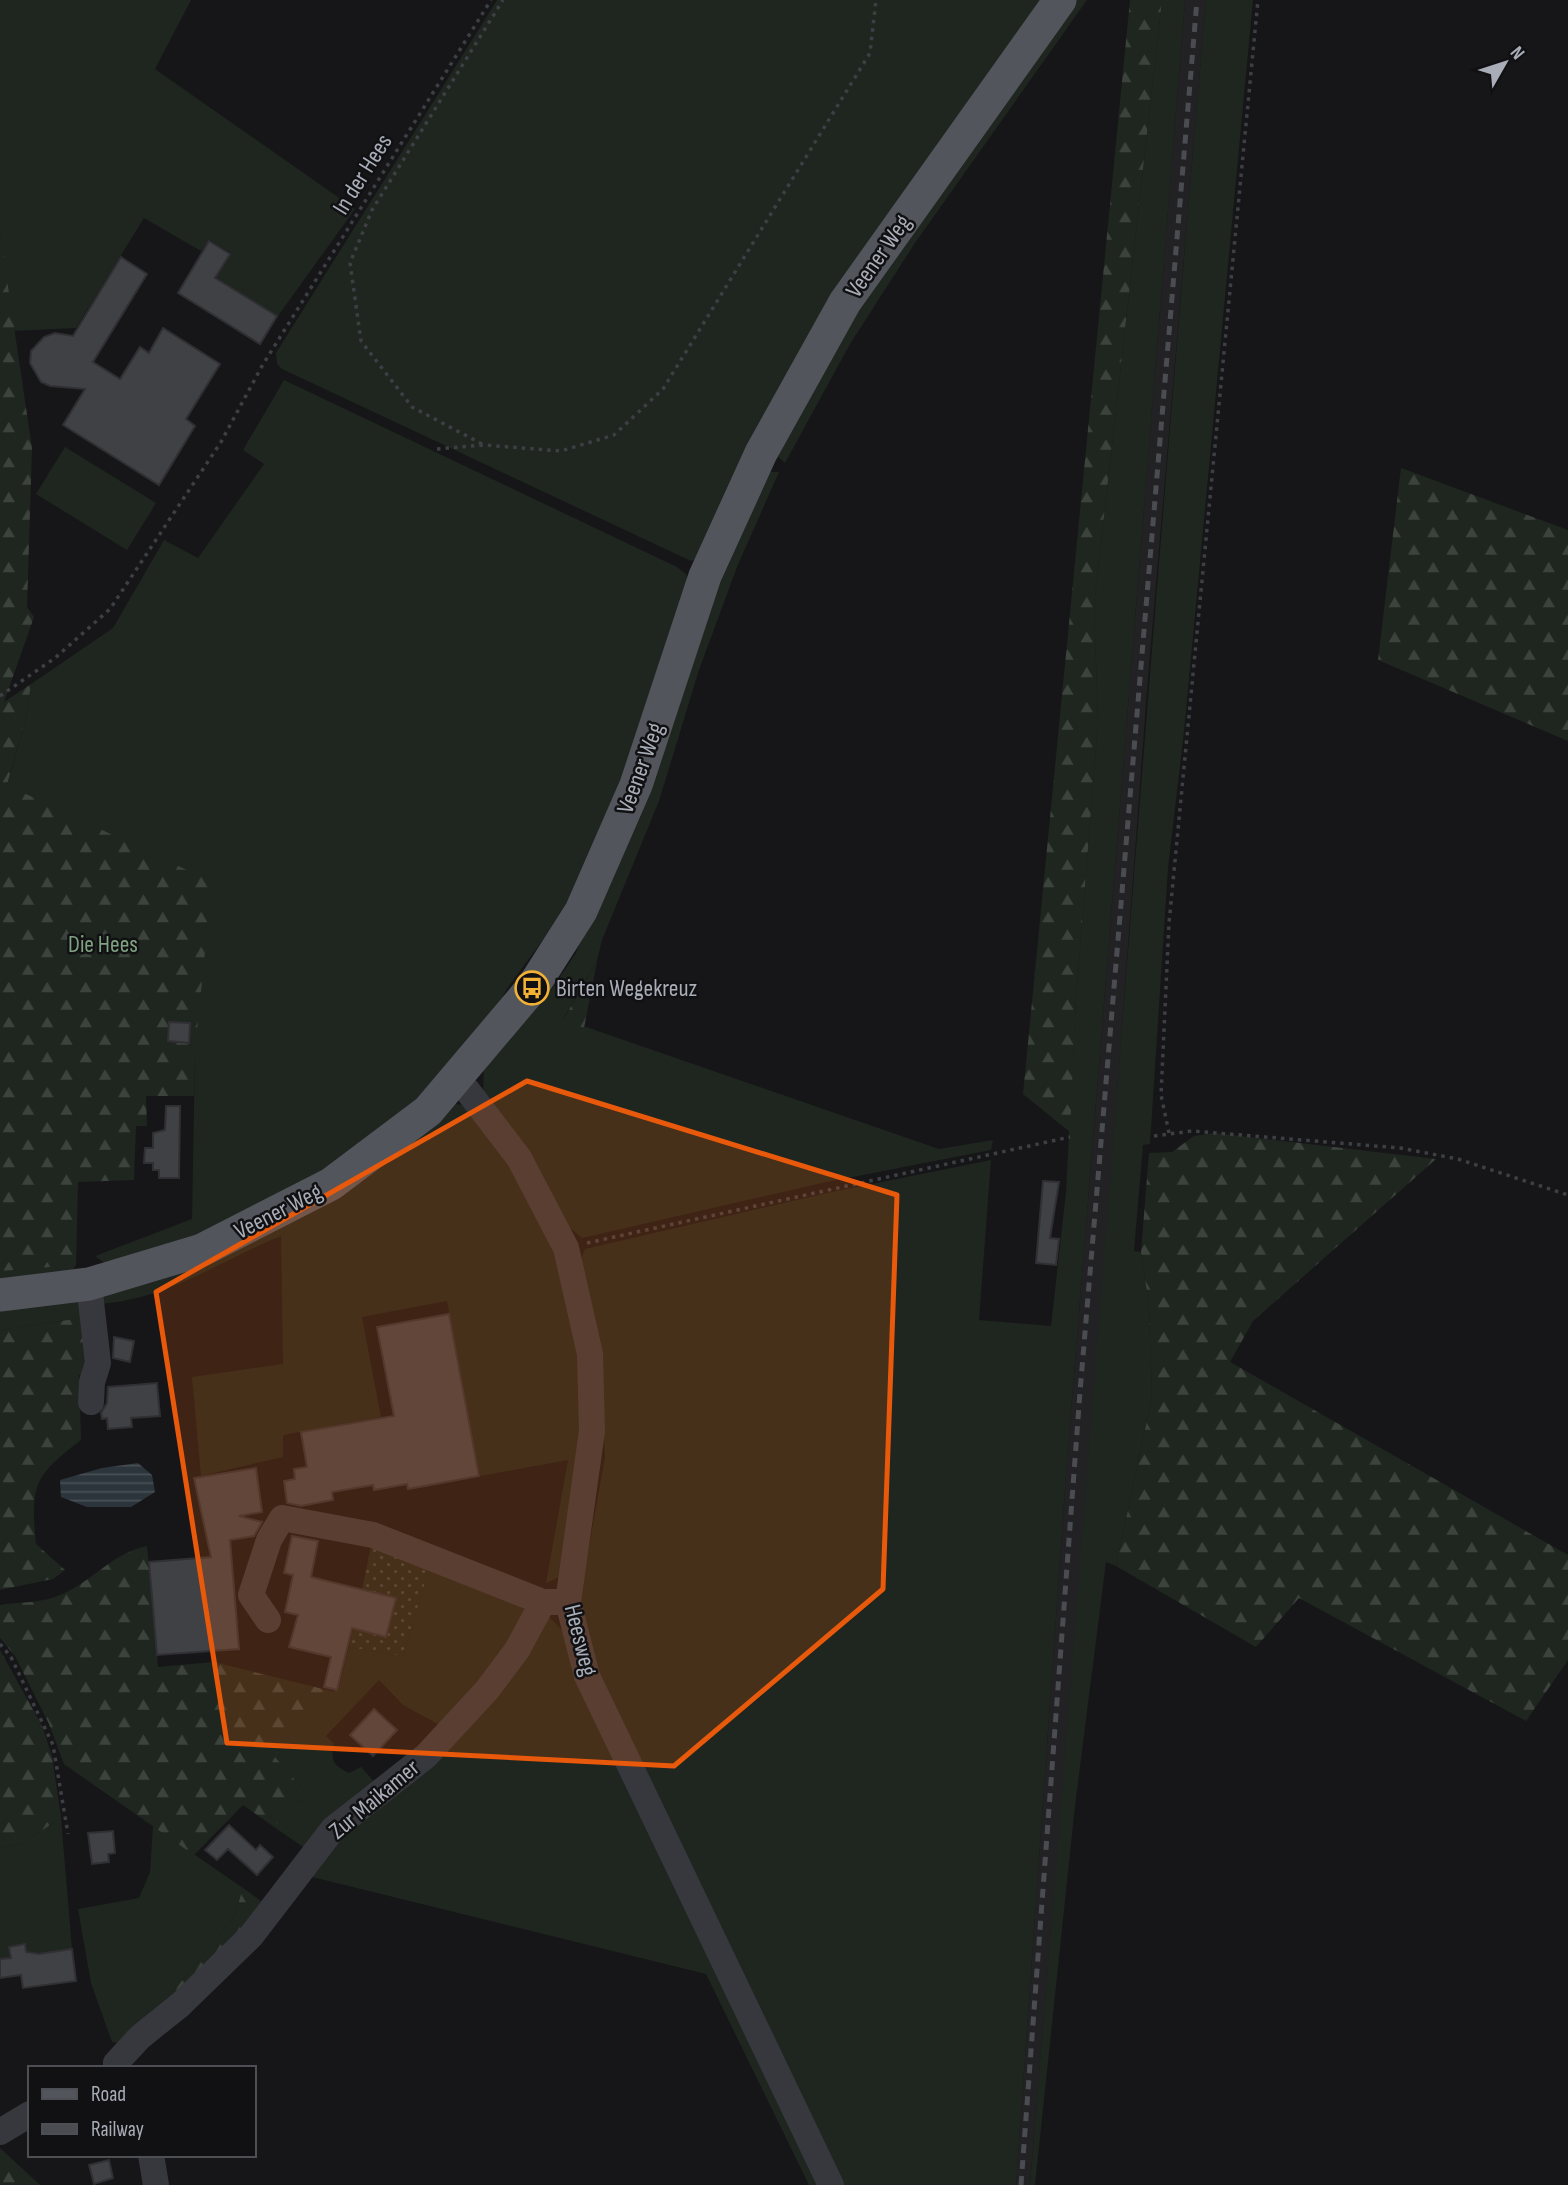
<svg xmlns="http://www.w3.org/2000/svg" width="1568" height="2185" font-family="'Sofia Sans Condensed',sans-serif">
<defs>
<pattern id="forest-firs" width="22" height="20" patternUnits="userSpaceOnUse" patternTransform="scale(1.75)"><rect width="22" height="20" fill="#1e261f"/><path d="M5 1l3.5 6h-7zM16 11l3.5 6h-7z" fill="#3c433d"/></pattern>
<pattern id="garden-dots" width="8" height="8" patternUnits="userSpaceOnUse" patternTransform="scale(1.75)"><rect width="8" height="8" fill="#1e261f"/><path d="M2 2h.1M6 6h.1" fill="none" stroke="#3c433d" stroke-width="1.8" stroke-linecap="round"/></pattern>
<pattern id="water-rules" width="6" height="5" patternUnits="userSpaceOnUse" patternTransform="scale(1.75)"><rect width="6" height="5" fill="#2c353c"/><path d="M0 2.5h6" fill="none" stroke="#485056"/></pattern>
</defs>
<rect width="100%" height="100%" fill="#161618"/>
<polygon fill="#222225" points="1185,0 1206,0 1147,690 1091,1446 1030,2185 1016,2185 1067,1461"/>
<g fill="#1e261f">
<polygon points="0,0 191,0 155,69 355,209 278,316 216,278 231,253 209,240 201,251 144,218 76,328 13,331 0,233"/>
<polygon points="497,0 1047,0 703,557 691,561 282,369 277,364 276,353"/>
<polygon points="1071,0 1087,0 915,243 850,344 785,463 774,453 854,311"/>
<polygon points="1162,0 1185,0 1067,1461 1016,2185 840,2185 610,1706 578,1608 605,1457 601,1371 579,1265 585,1249 827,1193 991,1160 979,1320 1051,1326 1066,1192 1076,998 1098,723 1094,605"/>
<path d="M 1206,0 L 1253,0 L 1184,732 L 1168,868 L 1150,1144 L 1143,1145 L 1134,1251 L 1141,1252 L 1149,1306 L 1152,1397 L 1116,1566 L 1106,1562 L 1075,1806 L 1035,2185 L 1030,2185 C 1090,1457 1143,728 1206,0 Z"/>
<polygon points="284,380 677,567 686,574 691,589 584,885 508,987 482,1034 442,1077 372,1139 306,1187 217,1230 111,1268 95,1256 192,1219 195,1051 7,786 26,717 31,684 113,628 164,540 198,558 264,464 243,450"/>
<polygon points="65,447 156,503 127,550 36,494"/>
<polygon points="764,472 779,472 737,567 699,670 659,801 602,940 597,961 563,1019 939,1149 993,1140 991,1150 822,1183 582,1238 570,1228 483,1094 484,1067 497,1048 545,999 576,953 717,575"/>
<path d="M 446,1103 L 464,1105 L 522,1177 L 564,1272 L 586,1404 L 564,1575 L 546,1583 L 568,1460 L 480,1476 L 447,1301 L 362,1317 L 381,1417 L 283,1435 L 283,1457 L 201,1476 L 192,1377 L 283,1364 L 281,1236 C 219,1261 166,1301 96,1304 L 106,1290 Z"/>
<polygon points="55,1265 76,1265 71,1274 0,1285 0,1271"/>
<polygon points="80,1295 81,1318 0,1330 0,1305"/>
<path d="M 431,1563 L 535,1605 L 445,1728 L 403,1705 L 379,1680 L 326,1736 L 334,1744 C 330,1761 334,1766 349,1773 L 361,1767 L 378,1786 L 306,1849 L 274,1827 L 306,1793 L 275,1757 L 293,1729 L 339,1687 L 349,1647 L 403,1656 Z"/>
<polygon points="548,1616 564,1632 821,2185 809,2185 706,1974 304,1875"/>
<polygon points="61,1818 72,1949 27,1955 24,1944 9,1946 10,1958 0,1959 0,1848 21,1844"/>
<polygon points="153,1826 243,1888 234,1917 175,1989 174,2003 117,2043 112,2042 91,1983 78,1909 139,1898 150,1872"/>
</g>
<g fill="url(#forest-firs)">
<polygon points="1130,0 1162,0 1094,605 1098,723 1076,998 1070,1132 1023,1094"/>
<polygon points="0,233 32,448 27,607 34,617 4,702 31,684 26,717 7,785 212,882 195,1051 194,1096 146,1096 147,1126 136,1126 134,1180 78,1182 76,1265 0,1271"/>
<polygon points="1401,468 1568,530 1568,741 1378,660"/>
<polygon points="597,961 584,1028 563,1020"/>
<polygon points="1214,1133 1436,1159 1253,1321 1230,1362 1568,1555 1568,1660 1526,1721 1299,1598 1256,1647 1116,1566 1152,1397 1149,1306 1141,1252 1149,1153 1172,1152 1194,1136"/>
<path d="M 81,1318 L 92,1373 L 79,1375 L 81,1440 C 34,1476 30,1485 36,1544 L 65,1570 L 53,1579 L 0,1590 L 0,1330 Z"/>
<path d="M 147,1546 L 158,1667 L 214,1662 L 335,1692 L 293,1729 L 275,1757 L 306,1793 L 274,1827 L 243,1805 L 194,1855 L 64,1764 L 49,1724 L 15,1656 L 0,1638 L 0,1605 C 17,1602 39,1603 55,1597 C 90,1585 111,1553 147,1546 Z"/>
<polygon points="0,1650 42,1726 52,1756 61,1818 21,1844 0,1848"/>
<polygon points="243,1888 265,1904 174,2003 175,1989 234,1917"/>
<polygon points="0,2148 40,2185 0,2185"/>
</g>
<polygon fill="url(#garden-dots)" points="371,1547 431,1563 403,1656 349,1647 353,1629 387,1637 397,1598 362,1589"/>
<polygon fill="url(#water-rules)" points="138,1463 152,1475 155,1492 131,1507 87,1507 61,1497 60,1480 102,1468"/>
<g fill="#404145" stroke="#303034" stroke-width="2">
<polygon points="209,241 230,254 215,278 277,316 260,344 178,293"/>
<polygon points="121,257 147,274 93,362 120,379 140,347 149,353 163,328 220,364 186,419 195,426 159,485 63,425 85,389 50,386 41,382 30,363 31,351 44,337 55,333 73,336"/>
<polygon points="169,1022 190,1023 189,1043 168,1041"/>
<polygon points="166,1106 180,1106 179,1178 159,1178 159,1170 153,1170 153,1163 144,1163 145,1148 153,1148 153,1133 165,1130"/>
<polygon points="1043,1181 1059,1182 1050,1238 1059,1239 1056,1265 1036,1263"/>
<polygon points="449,1314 479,1476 408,1489 407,1484 374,1490 373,1485 332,1492 333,1500 301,1506 287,1503 284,1481 295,1479 294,1469 307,1467 301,1432 394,1416 377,1327"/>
<polygon points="114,1337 134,1341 130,1362 113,1358"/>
<polygon points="157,1383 160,1416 131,1418 132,1427 108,1429 107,1418 102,1419 101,1413 107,1403 108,1387"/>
<polygon points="256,1468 262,1512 239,1516 262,1522 254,1536 230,1540 239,1649 157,1655 149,1562 211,1557 194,1478"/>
<polygon points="292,1536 318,1541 311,1577 396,1598 386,1637 352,1628 337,1690 324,1687 331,1657 289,1647 298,1615 285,1612 293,1575 284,1573"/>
<polygon points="374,1709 397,1730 373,1756 350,1735"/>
<polygon points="229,1825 256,1850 260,1845 273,1857 257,1875 228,1849 217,1860 205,1850"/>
<polygon points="113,1831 115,1853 108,1854 109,1862 92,1864 88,1833"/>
<polygon points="25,1944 26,1952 39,1954 72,1949 76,1981 23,1988 21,1975 0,1978 0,1959 11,1958 9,1947"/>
<polygon points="109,2160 113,2178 94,2184 89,2165"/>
</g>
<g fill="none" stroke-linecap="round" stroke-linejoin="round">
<g stroke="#3d3f44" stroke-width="3.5" stroke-dasharray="3.5 5" stroke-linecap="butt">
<polyline points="482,444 412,407 361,341 350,263 372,210 503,0"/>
<polyline points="437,449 484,445 561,451 614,435 663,389 870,53 876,0"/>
<polyline points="0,696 55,658 110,609 221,442 262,366 491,0"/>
<polyline points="1169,1133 1161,1095 1169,923 1258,0"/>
<polyline points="1154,1136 1192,1131 1400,1148 1458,1159 1568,1195"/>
<polyline points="587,1243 1070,1137"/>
<polyline points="0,1644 11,1657 53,1745 68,1834"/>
</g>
<g stroke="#37383d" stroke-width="26">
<polyline points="455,1079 467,1090 519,1158 566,1248 590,1354 592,1431 568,1602 587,1676 831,2185"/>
<polyline points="89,1284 98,1363 92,1382 91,1402"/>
<polyline points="268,1620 251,1595 269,1540 282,1518 373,1535 543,1602"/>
<polyline points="118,2068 116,2063 140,2037 180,2005 251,1936 333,1829 426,1756 487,1690 517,1650 543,1602 568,1602"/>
<polyline points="0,2132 30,2114"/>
<polyline points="151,2155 156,2185"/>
</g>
<polyline stroke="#53555c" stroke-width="33" points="0,1295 89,1284 202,1250 331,1184 428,1111 532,988 581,911 636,785 705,576 761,453 845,302 1060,0"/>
<polyline stroke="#4a4c52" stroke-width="5" stroke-dasharray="9 7" stroke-linecap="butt" points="1021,2185 1080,1392 1197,0"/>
</g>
<path fill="#e8590c" fill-opacity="0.2" stroke="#e8590c" stroke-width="5" stroke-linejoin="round" d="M 527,1081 L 897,1195 L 883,1589 L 674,1766 L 227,1743 L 156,1292 Z"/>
<defs>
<symbol id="bus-ring" viewBox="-11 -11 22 22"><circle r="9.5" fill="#111113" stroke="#f2b134" stroke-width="1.5"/><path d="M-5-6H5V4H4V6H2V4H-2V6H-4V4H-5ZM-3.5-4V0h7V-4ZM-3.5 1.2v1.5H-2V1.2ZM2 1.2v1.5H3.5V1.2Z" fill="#f2b134"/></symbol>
</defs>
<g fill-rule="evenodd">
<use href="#bus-ring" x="513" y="969" width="38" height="38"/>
</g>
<g text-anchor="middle" stroke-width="5" stroke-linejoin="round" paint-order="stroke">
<g font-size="24" fill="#a8adb8" stroke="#111113">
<text transform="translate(362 174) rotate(-58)" y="8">In der Hees</text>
<text transform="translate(878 256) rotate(-55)" y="8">Veener Weg</text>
<text transform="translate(640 768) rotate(-70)" y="8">Veener Weg</text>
<text transform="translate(278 1211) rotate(-27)" y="8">Veener Weg</text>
<text transform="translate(581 1640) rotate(76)" y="8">Heesweg</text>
<text transform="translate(374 1799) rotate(-40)" y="8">Zur Maikamer</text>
</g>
<g font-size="24" fill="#7fa381" stroke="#111113">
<text x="103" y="952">Die Hees</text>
</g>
<g font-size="24" fill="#a8adb8" stroke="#111113" text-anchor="start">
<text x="556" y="996">Birten Wegekreuz</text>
</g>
</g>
<rect x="28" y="2066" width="228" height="91" fill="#111113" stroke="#4d4f55" stroke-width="2"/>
<rect x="42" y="2089" width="35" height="10" fill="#53555c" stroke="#4d4f55" stroke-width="2"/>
<text x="91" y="2101" font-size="21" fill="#a8adb8">Road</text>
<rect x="42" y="2124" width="35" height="10" fill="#4a4c52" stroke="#4d4f55" stroke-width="2"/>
<text x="91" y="2136" font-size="21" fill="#a8adb8">Railway</text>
<g transform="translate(1505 63) rotate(51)" stroke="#111113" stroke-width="5" paint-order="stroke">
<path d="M0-5L12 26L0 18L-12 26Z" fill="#a8adb8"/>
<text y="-10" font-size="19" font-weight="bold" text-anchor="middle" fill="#a8adb8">N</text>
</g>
</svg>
